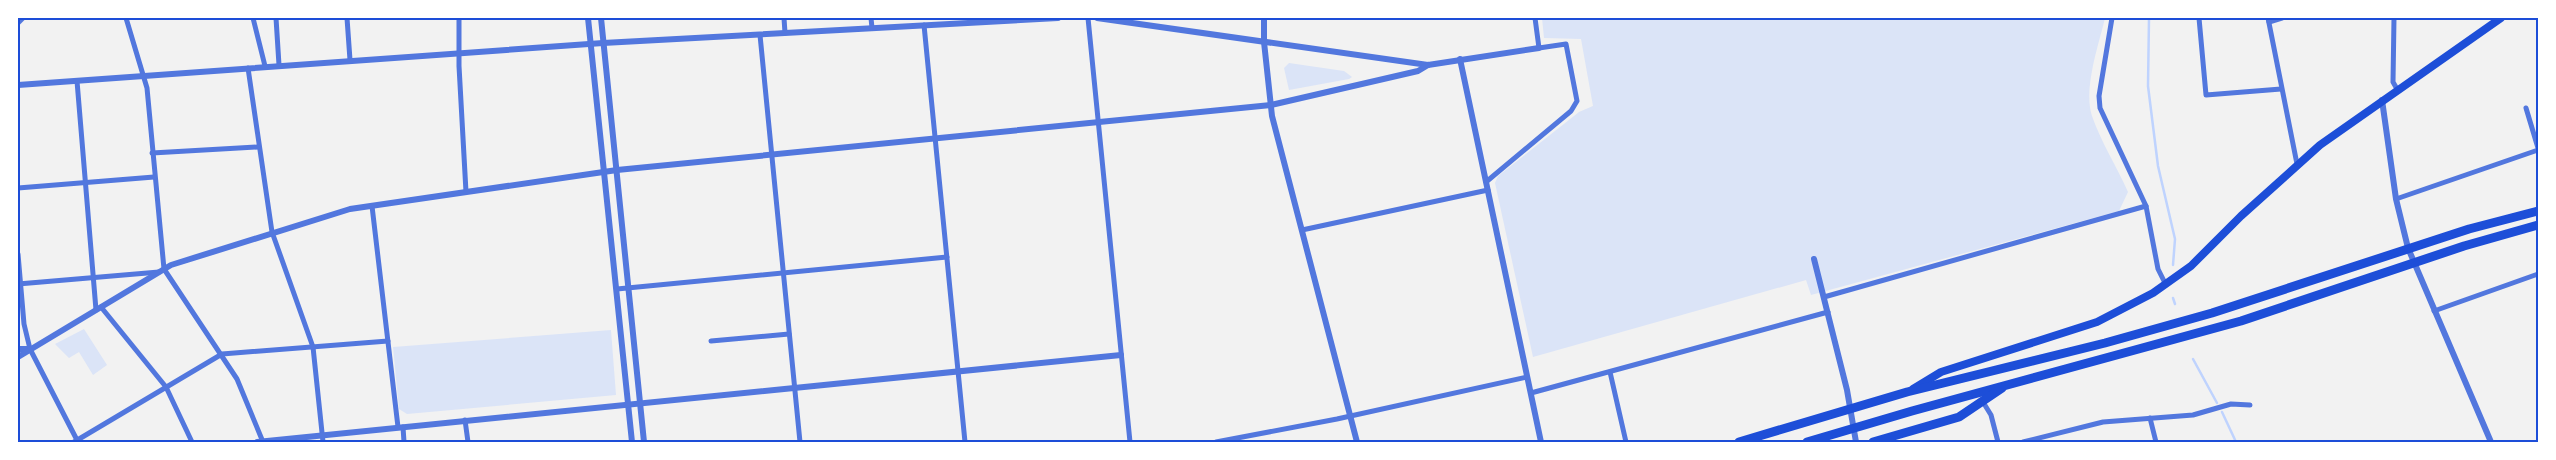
<svg xmlns="http://www.w3.org/2000/svg" width="2556" height="460" font-family="Figtree,sans-serif">
<rect width="100%" height="100%" fill="#f2f2f2"/>
<g fill="#dbe4f7">
<path d="M 1542,18 L 2105,18 C 2099,44 2083,89 2092,116 C 2101,142 2117,167 2128,192 L 2119,211 L 1811,295 L 1806,280 L 1533,357 L 1495,183 L 1498,176 L 1579,112 L 1593,106 L 1581,39 L 1544,38 Z"/>
<polygon points="1289,63 1344,71 1352,77 1349,79 1289,90 1284,68"/>
<polygon points="84,329 107,365 93,375 79,352 69,358 55,344"/>
<polygon points="611,330 616,395 407,414 399,409 393,347"/>
</g>
<g fill="none" stroke-linecap="round" stroke-linejoin="round">
<g stroke="#bfd3fe" stroke-width="2.5">
<polyline points="2149,18 2148,86 2158,166 2175,239 2173,265"/>
<polyline points="2173,298 2175,304"/>
<polyline points="2193,359 2217,403"/>
<polyline points="2222,412 2236,442"/>
</g>
<g stroke="#5277de" stroke-width="5">
<polyline points="126,18 147,88 164,269 237,379 263,442"/>
<polyline points="253,18 265,66"/>
<polyline points="276,18 279,65"/>
<polyline points="347,18 350,60"/>
<polyline points="459,18 459,66 466,192"/>
<polyline points="784,18 785,33"/>
<polyline points="871,18 872,28"/>
<polyline points="1088,18 1130,442"/>
<polyline points="2112,18 2099,96 2100,108 2146,206"/>
<polyline points="2199,18 2206,95 2281,89"/>
<polyline points="2268,18 2297,164"/>
<polyline points="2394,18 2393,82 2397,89"/>
<polyline points="2269,22 2282,18"/>
<polyline points="18,23 23,18"/>
<polyline points="924,25 965,442"/>
<polyline points="760,35 800,442"/>
<polyline points="248,68 272,232 313,347 323,442"/>
<polyline points="77,81 96,310"/>
<polyline points="2526,108 2538,148"/>
<polyline points="152,153 258,147"/>
<polyline points="1486,182 1571,111 1577,101 1566,44 1539,48 1535,18"/>
<polyline points="18,188 154,177"/>
<polyline points="2396,199 2538,150"/>
<polyline points="372,206 398,427"/>
<polyline points="1302,230 1488,190"/>
<polyline points="18,254 24,324 30,349 78,442"/>
<polyline points="18,284 159,272"/>
<polyline points="617,289 947,257"/>
<polyline points="1824,297 2146,206 2158,269 2166,285"/>
<polyline points="101,307 166,387 192,442"/>
<polyline points="2434,311 2538,274"/>
<polyline points="711,341 789,334"/>
<polyline points="1610,372 1626,442"/>
<polyline points="1531,393 1828,312"/>
<polyline points="1983,402 1991,415 1998,442"/>
<polyline points="2150,418 2156,442"/>
<polyline points="465,420 468,442"/>
<polyline points="403,427 404,442"/>
<polyline points="74,442 222,354 388,341"/>
<polyline points="1216,442 1337,419 1527,377"/>
<polyline points="2023,442 2103,422 2193,415 2231,404 2250,405"/>
</g>
<g stroke="#5277de" stroke-width="6">
<polyline points="588,18 632,442"/>
<polyline points="601,18 644,442"/>
<polyline points="1097,18 1428,65 1539,48"/>
<polyline points="1264,18 1264,42 1272,116 1357,442"/>
<polyline points="1460,59 1541,442"/>
<polyline points="18,85 603,43 1058,18"/>
<polyline points="2382,100 2396,199 2408,248 2491,442"/>
<polyline points="1814,259 1847,390 1856,442"/>
<polyline points="18,349 29,349"/>
<polyline points="18,357 171,265 350,209 617,170 1271,105 1418,71 1428,65"/>
<polyline points="257,442 1121,355"/>
</g>
<polyline stroke="#1d4ed8" stroke-width="8" points="1913,389 1941,372 2097,322 2153,293 2191,266 2241,216 2320,145 2501,18"/>
<g stroke="#1d4ed8" stroke-width="9">
<polyline points="1739,442 1907,392 2105,343 2212,313 2469,229 2538,211"/>
<polyline points="1807,442 1912,411 2241,321 2464,246 2538,225"/>
<polyline points="1873,442 1959,417 2002,388"/>
</g>
</g>
<rect width="2556" height="460" fill="none" stroke="#ffffff" stroke-width="38"/>
<rect x="19" y="19" width="2518" height="422" fill="none" stroke="#1d4ed8" stroke-width="2"/>
</svg>
